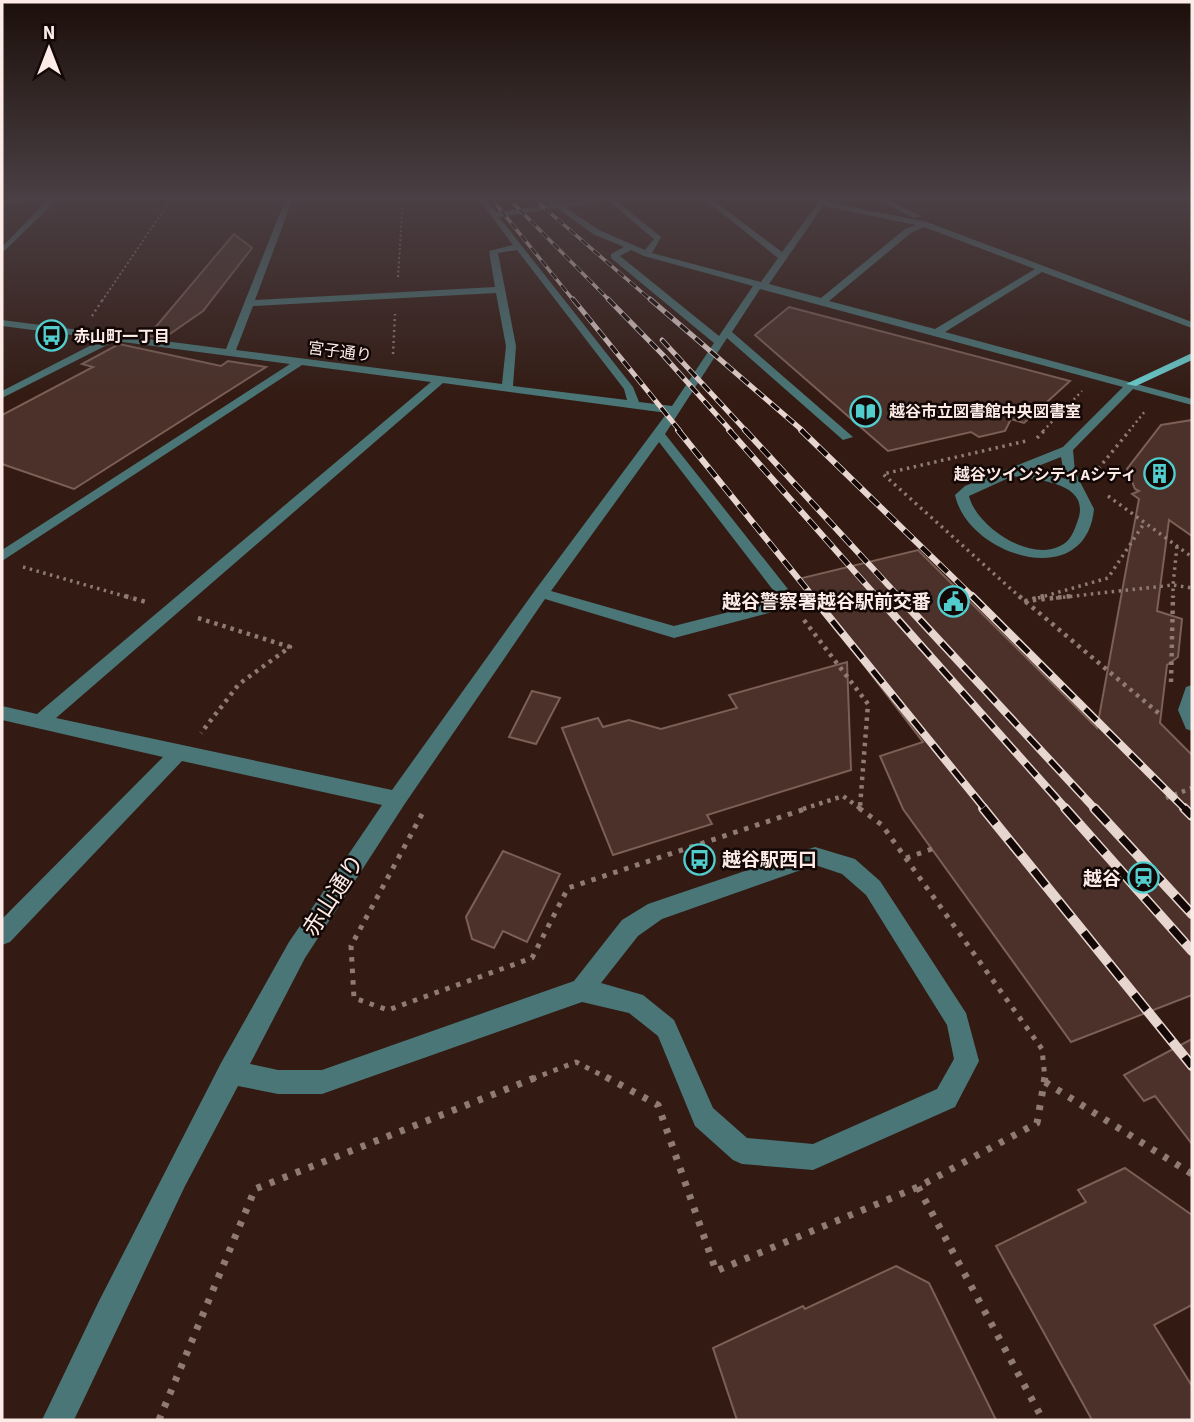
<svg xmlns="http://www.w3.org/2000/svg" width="1194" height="1422" font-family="'Source Sans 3','Noto Sans JP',sans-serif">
<rect width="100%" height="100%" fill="#331b13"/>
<g fill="#4b3129" stroke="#7c5f56" stroke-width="2">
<polygon points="234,234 252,248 203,311 164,338 148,336"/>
<polygon points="789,307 1070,381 1024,423 1011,419 1005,431 979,437 971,432 888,451 755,335"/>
<polygon points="119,344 221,366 228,361 266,367 74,489 2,464 2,415 93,367 82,364"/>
<polygon points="1192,420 1192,536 1169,520 1157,611 1182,619 1178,657 1167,665 1160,723 1192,755 1192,995 1071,1042 903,809 880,756 923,742 798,579 918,550 1097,728 1139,499 1132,494 1139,491 1135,489 1127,469 1161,425"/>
<polygon points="847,662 851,770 707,815 712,824 613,855 562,728 598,718 603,727 629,720 661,729 737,708 729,695"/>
<polygon points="532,691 560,698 536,744 509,737"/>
<polygon points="503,851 560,874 527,942 503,931 494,948 472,939 466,917"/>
<polygon points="1192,1039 1192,1144 1155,1096 1144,1101 1124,1075"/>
<polygon points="1125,1168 1192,1215 1192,1305 1154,1325 1192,1386 1192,1420 1092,1420 996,1246 1086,1202 1078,1190"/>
<polygon points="896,1266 929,1283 996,1420 737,1420 713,1348 803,1306 805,1309"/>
</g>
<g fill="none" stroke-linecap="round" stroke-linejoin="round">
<g stroke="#8f7a74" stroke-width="2" stroke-dasharray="2 2.5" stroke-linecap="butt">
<polyline points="398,277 403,198"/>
<polyline points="102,301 172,198"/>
</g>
<g stroke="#8f7a74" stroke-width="2.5" stroke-dasharray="2 3.5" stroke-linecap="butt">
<polyline points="92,316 103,299"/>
<polyline points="393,354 395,314"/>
<polyline points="1043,431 1082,391"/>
<polyline points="1129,431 1146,410"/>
</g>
<g stroke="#8f7a74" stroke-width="3.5" stroke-dasharray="2.5 4.5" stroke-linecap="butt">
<polyline points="1037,438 1045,430"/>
<polyline points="1094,474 1130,430"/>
<polyline points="1108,496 1192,557"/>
<polyline points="23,567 131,598"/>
<polyline points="1021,598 883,474 1026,441"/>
<polyline points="1038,598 1108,578 1145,522"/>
<polyline points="1056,598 1173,585 1177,546"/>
<polyline points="1173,598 1173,585 1192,588"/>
</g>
<g stroke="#8f7a74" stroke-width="4.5" stroke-dasharray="3.5 5" stroke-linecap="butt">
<polyline points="125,596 146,602"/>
<polyline points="1019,596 1162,716"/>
<polyline points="1044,596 1026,601 1072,596"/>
<polyline points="198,618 290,647 239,684 201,733"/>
<polyline points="804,620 868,704 860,807"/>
<polyline points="1171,682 1173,596"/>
<polyline points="1166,798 1192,788"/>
<polyline points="803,809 843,796 861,809"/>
</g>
<g stroke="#8f7a74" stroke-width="5" stroke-dasharray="4.5 7" stroke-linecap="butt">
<polyline points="859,808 882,825 1042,1049 1045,1079"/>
<polyline points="422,814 351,946 354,998 388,1010 532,958 568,888 808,808"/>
<polyline points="906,858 932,849"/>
<polyline points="532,1079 576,1062 609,1079"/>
</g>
<g stroke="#8f7a74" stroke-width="7" stroke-dasharray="5 9" stroke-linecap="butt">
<polyline points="606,1077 658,1105 716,1271 918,1187 1037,1123 1045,1077"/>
<polyline points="1045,1082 1192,1174"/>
<polyline points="918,1187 1043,1420"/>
<polyline points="159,1420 255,1189 537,1077"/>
</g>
<g fill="#4a7677" fill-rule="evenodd">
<polygon points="33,198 59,198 2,253 2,247 48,200 2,205 2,201"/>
<path d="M 286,198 L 293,198 L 255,300 L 495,287 L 489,251 L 513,245 L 478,198 L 485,198 L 496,212 L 552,205 L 544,198 L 551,198 L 560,204 L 613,198 L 661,237 L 652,253 L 761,282 L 778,258 L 703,198 L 710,198 L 782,252 L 822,198 L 828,198 L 826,202 L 927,222 L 1192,322 L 1192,328 L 1189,327 L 1042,272 L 945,332 L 1192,399 L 1192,405 L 1133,389 L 1073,450 L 1075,472 L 1094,509 C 1086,593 968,556 955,495 L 965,486 L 1063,447 L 1123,387 L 760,289 L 732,332 L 853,437 L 843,440 L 727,338 L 665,434 L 795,598 L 798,602 L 795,606 L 674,638 L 545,599 L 404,805 L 305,958 L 250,1064 L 278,1070 L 322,1070 L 574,981 L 622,920 L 648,904 L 815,847 L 855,859 L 880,881 L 966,1013 L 979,1061 L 955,1107 L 822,1166 L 813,1170 L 742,1164 L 733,1160 L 695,1126 L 658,1036 L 629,1013 L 582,1002 L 322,1094 L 278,1094 L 238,1086 L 185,1186 L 74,1420 L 42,1420 L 99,1301 L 221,1063 L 289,942 L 382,805 L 182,761 L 10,942 L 2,945 L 2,919 L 163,757 L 2,720 L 2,706 L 37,714 L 431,382 L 302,365 L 2,561 L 2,550 L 290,364 L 115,341 L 2,398 L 2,391 L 103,339 L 2,326 L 2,320 L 226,349 ZM 608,201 L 654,239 L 645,250 L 599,230 L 565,207 ZM 823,206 L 916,225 L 905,229 L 821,298 L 769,284 ZM 557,208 L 593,234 L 624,247 L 611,254 L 611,258 L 714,343 L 672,406 L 639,402 L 633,387 L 499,217 ZM 924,227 L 1035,269 L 935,329 L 829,301 L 911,233 ZM 517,250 L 624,389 L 627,400 L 513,386 L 516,346 L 498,253 ZM 631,250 L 644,256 L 753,286 L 719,336 L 620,256 ZM 496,293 L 506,346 L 502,384 L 236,350 L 253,306 ZM 443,383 L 667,413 L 536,589 L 392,790 L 56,718 ZM 659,442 L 780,599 L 674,626 L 551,591 ZM 1061,457 L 1065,479 L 1048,472 L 1028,470 ZM 1013,476 C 1037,480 1091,482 1078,520 C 1074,531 1071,541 1060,546 C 1029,562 976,526 969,496 ZM 815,865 L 842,874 L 866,895 L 947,1025 L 954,1059 L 937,1089 L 813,1144 L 747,1138 L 713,1108 L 674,1020 L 643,995 L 601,983 L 638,936 L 662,919 Z"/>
<polygon points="875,198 884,198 921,216 914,218"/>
<polygon points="1192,685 1192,731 1186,729 1178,710 1186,687"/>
</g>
<polygon fill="#69cccd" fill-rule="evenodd" points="1192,353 1192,360 1136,386 1126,384"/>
<defs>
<g id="rail-far4">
<polyline points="491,198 574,301"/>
<polyline points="508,198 610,301"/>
<polyline points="533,198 652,301"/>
</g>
<g id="rail-far3">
<polyline points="573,299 680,431"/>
<polyline points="608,299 662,354 731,431"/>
<polyline points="650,299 803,431"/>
<polyline points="662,340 746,431"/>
</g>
<g id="rail-far2">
<polyline points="678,430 814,598"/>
<polyline points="729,430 878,598"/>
<polyline points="745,430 900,598"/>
<polyline points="801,430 974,598"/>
</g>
<g id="rail-far1">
<polyline points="812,596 985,809"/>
<polyline points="877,596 1066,809"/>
<polyline points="898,596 1095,809"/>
<polyline points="972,596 1185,809"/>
</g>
<g id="rail">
<polyline points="983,808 1192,1066"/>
<polyline points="1065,808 1192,951"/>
<polyline points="1094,808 1192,914"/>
<polyline points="1184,808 1192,816"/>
</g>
</defs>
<use href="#rail-far4" stroke="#e7d5d0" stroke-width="3.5"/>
<use href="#rail-far3" stroke="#e7d5d0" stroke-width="5"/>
<use href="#rail-far2" stroke="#e7d5d0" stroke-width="6"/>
<use href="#rail-far1" stroke="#e7d5d0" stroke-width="8"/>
<use href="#rail" stroke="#e7d5d0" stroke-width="10"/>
<use href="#rail-far4" stroke="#130806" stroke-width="2.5" stroke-dasharray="8" stroke-linecap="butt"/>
<use href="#rail-far3" stroke="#130806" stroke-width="3.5" stroke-dasharray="10" stroke-linecap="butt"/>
<use href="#rail-far2" stroke="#130806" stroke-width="4.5" stroke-dasharray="12" stroke-linecap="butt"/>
<use href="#rail-far1" stroke="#130806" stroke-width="5" stroke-dasharray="16" stroke-linecap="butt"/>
<use href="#rail" stroke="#130806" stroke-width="7" stroke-dasharray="20" stroke-linecap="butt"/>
</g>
<linearGradient id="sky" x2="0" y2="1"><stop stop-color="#1c0f0a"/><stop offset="0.5" stop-color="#4a3f44"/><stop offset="1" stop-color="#4a3f44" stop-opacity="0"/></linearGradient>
<rect width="1194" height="397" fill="url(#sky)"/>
<defs>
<symbol id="bus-ring" viewBox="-11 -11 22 22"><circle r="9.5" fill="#130806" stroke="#52cdce" stroke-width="1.5"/><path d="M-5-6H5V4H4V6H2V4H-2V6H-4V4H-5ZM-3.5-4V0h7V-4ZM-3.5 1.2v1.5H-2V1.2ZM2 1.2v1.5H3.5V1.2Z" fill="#52cdce"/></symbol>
<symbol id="library-ring" viewBox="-11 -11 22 22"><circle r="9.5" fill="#130806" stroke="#52cdce" stroke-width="1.5"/><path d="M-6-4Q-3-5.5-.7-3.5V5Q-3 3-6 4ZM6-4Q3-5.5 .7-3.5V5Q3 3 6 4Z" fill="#52cdce"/></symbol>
<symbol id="building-ring" viewBox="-11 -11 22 22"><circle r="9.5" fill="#130806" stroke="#52cdce" stroke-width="1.5"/><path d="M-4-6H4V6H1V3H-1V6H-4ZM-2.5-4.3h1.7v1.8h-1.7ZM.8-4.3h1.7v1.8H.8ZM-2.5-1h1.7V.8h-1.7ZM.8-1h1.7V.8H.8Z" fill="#52cdce"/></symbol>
<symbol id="civic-ring" viewBox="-11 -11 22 22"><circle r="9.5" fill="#130806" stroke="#52cdce" stroke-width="1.5"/><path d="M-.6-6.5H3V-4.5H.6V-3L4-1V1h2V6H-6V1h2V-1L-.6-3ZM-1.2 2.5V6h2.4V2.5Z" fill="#52cdce"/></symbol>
<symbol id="station-ring" viewBox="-11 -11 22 22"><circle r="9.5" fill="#130806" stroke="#52cdce" stroke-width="1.5"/><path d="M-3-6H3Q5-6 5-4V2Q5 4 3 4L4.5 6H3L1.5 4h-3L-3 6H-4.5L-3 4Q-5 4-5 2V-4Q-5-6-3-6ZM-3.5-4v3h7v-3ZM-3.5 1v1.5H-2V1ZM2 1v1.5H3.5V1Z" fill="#52cdce"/></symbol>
</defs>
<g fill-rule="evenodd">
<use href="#bus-ring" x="34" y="318" width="35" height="35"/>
<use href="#library-ring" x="848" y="394" width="35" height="35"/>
<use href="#building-ring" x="1142" y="456" width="35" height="35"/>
<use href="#civic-ring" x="936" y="584" width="35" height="35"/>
<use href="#bus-ring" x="682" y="842" width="35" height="35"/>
<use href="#station-ring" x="1126" y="860" width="35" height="35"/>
</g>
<g text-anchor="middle" stroke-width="5" stroke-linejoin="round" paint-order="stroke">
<g font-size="16" font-weight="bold" fill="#fcebe6" stroke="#130806" text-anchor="start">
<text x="74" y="342">赤山町一丁目</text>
<text x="889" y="417">越谷市立図書館中央図書室</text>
<text x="1137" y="480" text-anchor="end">越谷ツインシティAシティ</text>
</g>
<g font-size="16" fill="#fcebe6" stroke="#130806">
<text transform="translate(340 351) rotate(7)" y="6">宮子通り</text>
</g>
<g font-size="19" font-weight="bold" fill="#fcebe6" stroke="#130806" text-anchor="end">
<text x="931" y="608">越谷警察署越谷駅前交番</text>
<text x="722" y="866" text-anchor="start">越谷駅西口</text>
<text x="1121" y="885">越谷</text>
</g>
<g font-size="23" fill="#fcebe6" stroke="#130806">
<text transform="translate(333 895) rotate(-57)" y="8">赤山通り</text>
</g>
</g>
<rect width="1194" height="1422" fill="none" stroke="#fcebe6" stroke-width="7"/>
<g transform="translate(49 49)" stroke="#130806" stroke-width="5" paint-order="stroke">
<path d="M0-5L12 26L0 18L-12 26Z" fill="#fcebe6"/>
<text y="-10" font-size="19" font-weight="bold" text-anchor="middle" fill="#fcebe6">N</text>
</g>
</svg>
